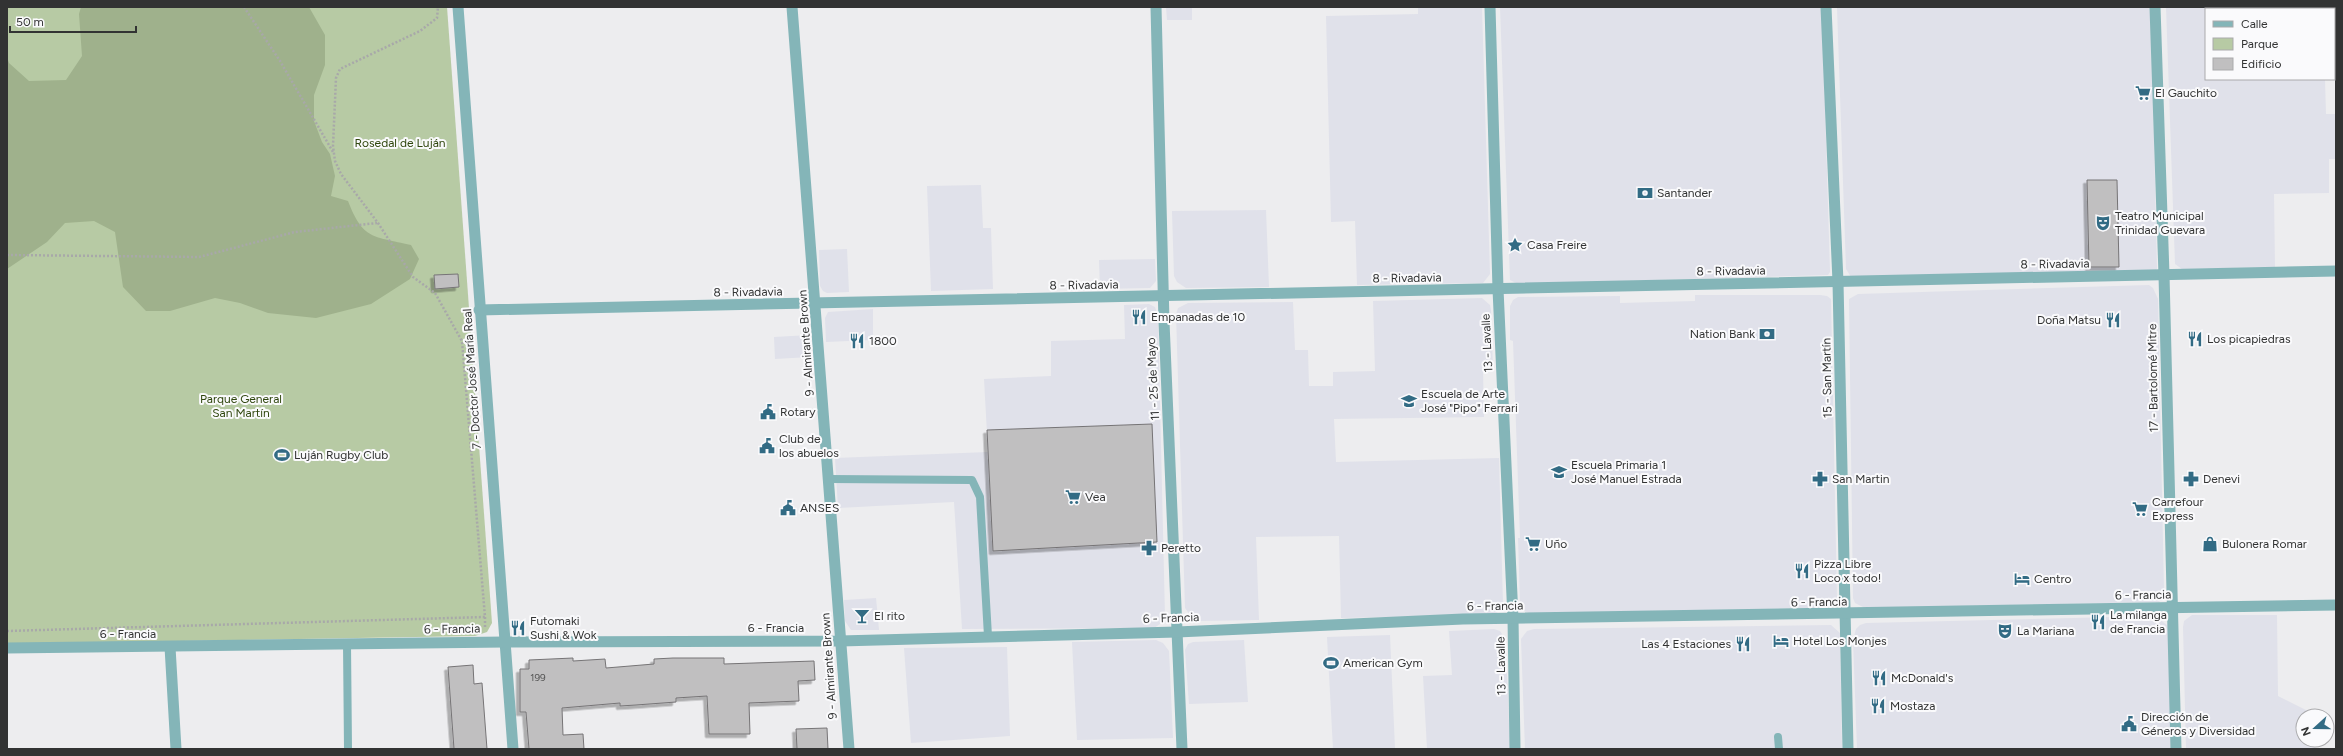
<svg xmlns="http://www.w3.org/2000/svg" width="2343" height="756" font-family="Figtree,sans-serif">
<defs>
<filter id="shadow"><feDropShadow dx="-3.5" dy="3.5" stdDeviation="0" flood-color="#0004"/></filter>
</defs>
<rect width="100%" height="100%" fill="#ededef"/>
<g fill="#e0e1ea">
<polygon points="1166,7 1192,7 1192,20 1167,20"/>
<polygon points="1418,7 1482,7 1490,274 1483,283 1357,285 1355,221 1331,222 1326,16 1418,14"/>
<polygon points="1500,7 1822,7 1830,272 1828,275 1518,284 1510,280"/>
<polygon points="1837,7 2151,7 2157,269 2152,272 1851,277 1846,269"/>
<polygon points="2166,7 2237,7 2237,9 2206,9 2206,79 2325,79 2326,114 2336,114 2336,159 2329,159 2329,193 2274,194 2275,267 2182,269 2175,264"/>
<polygon points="981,185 983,228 991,228 993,289 931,291 927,186"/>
<polygon points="1266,210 1269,287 1186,288 1177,282 1174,276 1172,211"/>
<polygon points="847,249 849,292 827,293 823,291 820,286 819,250"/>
<polygon points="1155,259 1156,281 1150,288 1100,289 1099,260"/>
<polygon points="2149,285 2153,288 2158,299 2164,592 2163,598 2159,602 1865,608 1855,603 1853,598 1849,299 1858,294"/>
<polygon points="1695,295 1820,295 1827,296 1831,299 1837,599 1835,604 1828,608 1529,613 1524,611 1520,604 1518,538 1520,538 1513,341 1510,340 1510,306 1513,300 1518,297 1620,296 1620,303 1695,301"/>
<polygon points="1482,298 1490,305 1491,310 1493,369 1483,370 1484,417 1334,419 1336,462 1499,458 1503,604 1501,610 1493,615 1341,618 1339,536 1256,537 1259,620 1198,621 1193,619 1185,608 1176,314 1178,308 1188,303 1293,302 1295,350 1308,350 1309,386 1333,386 1333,372 1375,371 1373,301"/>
<polygon points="1149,304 1155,307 1158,316 1165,617 1163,622 1154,628 962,629 954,502 838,508 835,458 988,452 984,379 1051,376 1051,341 1125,339 1124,305"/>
<polygon points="873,309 873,340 826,342 825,318 828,312"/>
<polygon points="809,335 810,357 775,359 774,337"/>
<polygon points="876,598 879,630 851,630 845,621 844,600"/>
<polygon points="2192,615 2277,615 2278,696 2310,712 2310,716 2303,716 2303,740 2314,740 2315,749 2186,749 2183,627 2184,621"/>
<polygon points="2155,616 2167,625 2169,632 2172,749 1857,749 1853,640 1856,629 1860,625 1866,623"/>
<polygon points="1831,625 1840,633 1842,749 1525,749 1521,639 1527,631 1534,629"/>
<polygon points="1494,629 1500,631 1504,637 1506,647 1510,749 1427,749 1423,676 1452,675 1449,631"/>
<polygon points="1390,635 1395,749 1333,749 1327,637"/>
<polygon points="1156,640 1163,643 1169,651 1173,738 1077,740 1072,642"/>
<polygon points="1244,640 1248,702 1189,704 1185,650 1188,644 1193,642"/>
<polygon points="1007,647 1010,736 911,743 904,648"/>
</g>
<polygon fill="#b7caa4" points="7,7 447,7 492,623 487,632 475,636 7,644"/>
<path fill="#9fb18c" d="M 81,7 L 309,7 L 325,35 L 325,65 L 314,95 L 314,121 L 322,142 L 330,154 L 335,176 L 331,196 L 348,201 C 363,240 373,236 411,245 L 419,259 L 410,279 L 371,304 L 316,318 L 268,313 L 240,303 L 215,298 L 170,311 L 146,311 L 123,287 L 115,232 L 94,221 L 65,223 L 47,242 L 7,269 L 7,57 L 9,63 L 29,81 L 66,80 L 82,56 L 79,14 Z"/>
<g fill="#c0bfc0" stroke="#767476" filter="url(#shadow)">
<polygon points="2087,180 2117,180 2119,267 2089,267"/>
<polygon points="458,274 459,287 435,289 434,275"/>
<polygon points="1152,424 1157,542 993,551 987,430"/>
<polygon points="573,658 573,661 605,659 606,668 654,664 654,659 673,658 724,658 724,664 814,661 815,680 798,681 799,701 749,703 750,734 709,734 707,696 676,698 676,702 636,705 620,706 620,703 562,708 563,735 583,734 584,749 529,749 526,712 520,712 520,669 529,669 529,660"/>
<polygon points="473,665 474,684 482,683 487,749 454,749 448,667"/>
<polygon points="827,728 828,749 797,749 796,729"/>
</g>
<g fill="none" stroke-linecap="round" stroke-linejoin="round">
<g stroke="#a8a8a9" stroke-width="2.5" stroke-dasharray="2 2" stroke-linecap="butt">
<polyline points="244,7 280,61 333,152"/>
<polyline points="7,255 199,257 295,232 377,223"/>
<polyline points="485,617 485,629"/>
<polyline points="7,631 485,617 462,341 435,293 413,277 378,223 341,174 335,161 333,146 336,78 340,69 420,31 437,18 438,7"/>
</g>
<g stroke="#84b5b8" stroke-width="8">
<polyline points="829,479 972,480 980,497 988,636"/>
<polyline points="347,644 348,749"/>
<polyline points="1778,737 1779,749"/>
</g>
<g stroke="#84b5b8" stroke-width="11">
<polyline points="458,7 513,749"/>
<polyline points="1156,7 1164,322 1182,749"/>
<polyline points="1490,7 1498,289 1513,618 1515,749"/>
<polyline points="1826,7 1838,282 1848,749"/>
<polyline points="479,310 2336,271"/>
<polyline points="170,647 176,749"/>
<polyline points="7,648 505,642 840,641 1177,632 1463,619 2336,605"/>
</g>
<g stroke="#84b5b8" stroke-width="11">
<polyline points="792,7 849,749"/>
<polyline points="2155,7 2164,275 2176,749"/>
</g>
</g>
<defs>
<symbol id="supermarket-bare" viewBox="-9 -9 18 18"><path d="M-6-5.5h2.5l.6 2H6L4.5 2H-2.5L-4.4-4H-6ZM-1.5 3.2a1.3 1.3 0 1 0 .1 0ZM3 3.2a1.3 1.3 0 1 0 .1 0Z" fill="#326b84" stroke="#fafafc" stroke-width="2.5" paint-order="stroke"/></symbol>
<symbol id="bank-bare" viewBox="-9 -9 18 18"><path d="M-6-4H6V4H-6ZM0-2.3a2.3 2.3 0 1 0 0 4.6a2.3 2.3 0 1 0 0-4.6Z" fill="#326b84" stroke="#fafafc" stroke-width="2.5" paint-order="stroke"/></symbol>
<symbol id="theatre-bare" viewBox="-9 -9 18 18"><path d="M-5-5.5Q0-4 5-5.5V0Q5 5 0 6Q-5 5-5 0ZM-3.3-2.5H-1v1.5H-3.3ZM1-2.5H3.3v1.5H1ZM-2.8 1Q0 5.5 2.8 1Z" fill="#326b84" stroke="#fafafc" stroke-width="2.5" paint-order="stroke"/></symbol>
<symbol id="sight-bare" viewBox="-9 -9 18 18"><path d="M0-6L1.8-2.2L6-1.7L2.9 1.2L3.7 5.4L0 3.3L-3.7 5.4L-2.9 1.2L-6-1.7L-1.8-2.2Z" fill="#326b84" stroke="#fafafc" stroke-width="2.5" paint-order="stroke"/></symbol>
<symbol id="restaurant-bare" viewBox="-9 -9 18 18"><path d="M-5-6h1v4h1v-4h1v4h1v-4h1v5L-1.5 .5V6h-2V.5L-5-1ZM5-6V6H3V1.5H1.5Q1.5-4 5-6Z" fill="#326b84" stroke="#fafafc" stroke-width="2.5" paint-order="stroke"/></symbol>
<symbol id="university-bare" viewBox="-9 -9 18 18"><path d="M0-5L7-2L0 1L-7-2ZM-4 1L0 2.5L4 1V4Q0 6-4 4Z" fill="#326b84" stroke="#fafafc" stroke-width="2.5" paint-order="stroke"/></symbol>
<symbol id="civic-bare" viewBox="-9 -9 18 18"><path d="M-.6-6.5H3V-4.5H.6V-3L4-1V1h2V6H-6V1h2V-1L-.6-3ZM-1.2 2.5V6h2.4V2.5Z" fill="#326b84" stroke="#fafafc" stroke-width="2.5" paint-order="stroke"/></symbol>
<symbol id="stadium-bare" viewBox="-9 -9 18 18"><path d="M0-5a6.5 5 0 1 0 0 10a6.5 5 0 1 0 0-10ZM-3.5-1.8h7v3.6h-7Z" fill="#326b84" stroke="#fafafc" stroke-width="2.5" paint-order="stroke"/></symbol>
<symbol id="school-bare" viewBox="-9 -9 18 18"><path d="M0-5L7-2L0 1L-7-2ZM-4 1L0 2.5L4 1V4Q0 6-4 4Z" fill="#326b84" stroke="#fafafc" stroke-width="2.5" paint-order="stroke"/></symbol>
<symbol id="pharmacy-bare" viewBox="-9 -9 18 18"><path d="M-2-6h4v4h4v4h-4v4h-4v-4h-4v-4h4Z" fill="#326b84" stroke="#fafafc" stroke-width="2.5" paint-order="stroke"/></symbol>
<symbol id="shop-bare" viewBox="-9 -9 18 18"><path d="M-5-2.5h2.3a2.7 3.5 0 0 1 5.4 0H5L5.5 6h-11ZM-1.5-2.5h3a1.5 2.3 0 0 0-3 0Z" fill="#326b84" stroke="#fafafc" stroke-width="2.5" paint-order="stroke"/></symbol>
<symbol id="hotel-bare" viewBox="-9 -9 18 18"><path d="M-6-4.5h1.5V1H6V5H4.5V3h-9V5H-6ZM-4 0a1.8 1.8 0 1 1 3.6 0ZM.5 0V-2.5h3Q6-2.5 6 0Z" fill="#326b84" stroke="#fafafc" stroke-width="2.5" paint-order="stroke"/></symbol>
<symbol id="bar-bare" viewBox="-9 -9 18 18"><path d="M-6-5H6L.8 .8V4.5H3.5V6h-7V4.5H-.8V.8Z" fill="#326b84" stroke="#fafafc" stroke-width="2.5" paint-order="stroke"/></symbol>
</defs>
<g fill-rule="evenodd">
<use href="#supermarket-bare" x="2132" y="82" width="22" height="22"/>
<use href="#bank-bare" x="1634" y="182" width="22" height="22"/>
<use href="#theatre-bare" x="2092" y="212" width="22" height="22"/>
<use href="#sight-bare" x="1504" y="234" width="22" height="22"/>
<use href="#restaurant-bare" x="1128" y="306" width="22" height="22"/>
<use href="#restaurant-bare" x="2102" y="309" width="22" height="22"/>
<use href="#bank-bare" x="1756" y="323" width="22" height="22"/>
<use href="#restaurant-bare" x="2184" y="328" width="22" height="22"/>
<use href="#restaurant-bare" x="846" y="330" width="22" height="22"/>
<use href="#university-bare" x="1398" y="390" width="22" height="22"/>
<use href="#civic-bare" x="757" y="401" width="22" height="22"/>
<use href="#civic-bare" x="756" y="435" width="22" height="22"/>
<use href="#stadium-bare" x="271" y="444" width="22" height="22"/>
<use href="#school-bare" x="1548" y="461" width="22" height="22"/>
<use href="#pharmacy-bare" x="1809" y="468" width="22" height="22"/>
<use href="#pharmacy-bare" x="2180" y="468" width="22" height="22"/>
<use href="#supermarket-bare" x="1062" y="486" width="22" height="22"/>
<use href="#civic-bare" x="777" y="497" width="22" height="22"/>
<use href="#supermarket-bare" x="2129" y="498" width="22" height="22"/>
<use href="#supermarket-bare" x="1522" y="533" width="22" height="22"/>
<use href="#shop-bare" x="2199" y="533" width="22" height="22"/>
<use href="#pharmacy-bare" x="1138" y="537" width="22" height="22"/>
<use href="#restaurant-bare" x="1791" y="560" width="22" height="22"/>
<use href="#hotel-bare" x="2011" y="568" width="22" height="22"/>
<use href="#bar-bare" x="851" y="605" width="22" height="22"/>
<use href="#restaurant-bare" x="2087" y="611" width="22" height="22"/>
<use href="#restaurant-bare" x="507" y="617" width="22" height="22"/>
<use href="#theatre-bare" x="1994" y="620" width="22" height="22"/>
<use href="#hotel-bare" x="1770" y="630" width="22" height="22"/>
<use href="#restaurant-bare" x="1732" y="633" width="22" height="22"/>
<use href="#stadium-bare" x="1320" y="652" width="22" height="22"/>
<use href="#restaurant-bare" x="1868" y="667" width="22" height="22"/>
<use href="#restaurant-bare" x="1867" y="695" width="22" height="22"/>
<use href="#civic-bare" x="2118" y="713" width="22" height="22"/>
</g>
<g text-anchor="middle" stroke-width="4" stroke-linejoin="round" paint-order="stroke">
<g font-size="10" fill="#565656">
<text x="538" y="681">199</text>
</g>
<g font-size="12" fill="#323333" stroke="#fafafc" text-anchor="start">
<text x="2155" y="97">El Gauchito</text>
<text x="1657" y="197">Santander</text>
<text x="2115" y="220">Teatro Municipal<tspan x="2115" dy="14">Trinidad Guevara</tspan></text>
<text x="1527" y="249">Casa Freire</text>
<text x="1151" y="321">Empanadas de 10</text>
<text x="2101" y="324" text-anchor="end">Doña Matsu</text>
<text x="1755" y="338" text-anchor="end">Nation Bank</text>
<text x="2207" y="343">Los picapiedras</text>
<text x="869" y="345">1800</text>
<text x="1421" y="398">Escuela de Arte<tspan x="1421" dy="14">José "Pipo" Ferrari</tspan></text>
<text x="780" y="416">Rotary</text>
<text x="779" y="443">Club de<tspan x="779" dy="14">los abuelos</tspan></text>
<text x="294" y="459">Luján Rugby Club</text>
<text x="1571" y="469">Escuela Primaria 1<tspan x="1571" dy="14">José Manuel Estrada</tspan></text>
<text x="1832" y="483">San Martin</text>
<text x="2203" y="483">Denevi</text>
<text x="1085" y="501">Vea</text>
<text x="2152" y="506">Carrefour<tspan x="2152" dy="14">Express</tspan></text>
<text x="800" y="512">ANSES</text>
<text x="1545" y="548">Uño</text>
<text x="2222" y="548">Bulonera Romar</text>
<text x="1161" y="552">Peretto</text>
<text x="1814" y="568">Pizza Libre<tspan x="1814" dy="14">Loco x todo!</tspan></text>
<text x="2034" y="583">Centro</text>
<text x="2110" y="619">La milanga<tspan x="2110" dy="14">de Francia</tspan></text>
<text x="874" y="620">El rito</text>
<text x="530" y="625">Futomaki<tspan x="530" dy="14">Sushi &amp; Wok</tspan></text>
<text x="2017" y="635">La Mariana</text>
<text x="1793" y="645">Hotel Los Monjes</text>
<text x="1731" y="648" text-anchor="end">Las 4 Estaciones</text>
<text x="1343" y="667">American Gym</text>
<text x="1891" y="682">McDonald's</text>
<text x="1890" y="710">Mostaza</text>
<text x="2141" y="721">Dirección de<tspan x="2141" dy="14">Géneros y Diversidad</tspan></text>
</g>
<g font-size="12" fill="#2f460d" stroke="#fafafc">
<text x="400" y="147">Rosedal de Luján</text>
<text x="241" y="403">Parque General<tspan x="241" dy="14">San Martín</tspan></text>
</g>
<g font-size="12" fill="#323333" stroke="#fafafc">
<text transform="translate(2055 264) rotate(-1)" y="4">8 - Rivadavia</text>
<text transform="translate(1731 271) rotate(-1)" y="4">8 - Rivadavia</text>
<text transform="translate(1407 278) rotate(-1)" y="4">8 - Rivadavia</text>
<text transform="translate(1084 285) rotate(-1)" y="4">8 - Rivadavia</text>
<text transform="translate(748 292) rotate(-1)" y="4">8 - Rivadavia</text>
<text transform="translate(806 343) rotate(-94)" y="4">9 - Almirante Brown</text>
<text transform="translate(1487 343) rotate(-93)" y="4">13 - Lavalle</text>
<text transform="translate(1827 378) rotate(-91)" y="4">15 - San Martín</text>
<text transform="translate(2153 378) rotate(-91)" y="4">17 - Bartolomé Mitre</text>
<text transform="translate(472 379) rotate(-94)" y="4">7 - Doctor José María Real</text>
<text transform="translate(1153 379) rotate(-93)" y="4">11 - 25 de Mayo</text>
<text transform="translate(2143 595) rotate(-1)" y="4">6 - Francia</text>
<text transform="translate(1819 602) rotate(-1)" y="4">6 - Francia</text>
<text transform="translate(1495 606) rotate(-1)" y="4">6 - Francia</text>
<text transform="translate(1171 618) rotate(-2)" y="4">6 - Francia</text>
<text x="776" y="632">6 - Francia</text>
<text transform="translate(452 629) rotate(-1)" y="4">6 - Francia</text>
<text x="128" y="638">6 - Francia</text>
<text transform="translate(829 666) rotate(-94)" y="4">9 - Almirante Brown</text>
<text transform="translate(1501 666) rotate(-91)" y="4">13 - Lavalle</text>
</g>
</g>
<rect width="2343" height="756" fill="none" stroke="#323333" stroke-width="16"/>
<rect x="2205" y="8" width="130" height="72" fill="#fafafc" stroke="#aaaaac"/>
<rect x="2213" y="21" width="20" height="6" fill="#84b5b8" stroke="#aaaaac"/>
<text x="2241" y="28" font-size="12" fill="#323333">Calle</text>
<rect x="2213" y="38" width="20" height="12" fill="#b7caa4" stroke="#aaaaac"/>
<text x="2241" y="48" font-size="12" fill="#323333">Parque</text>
<rect x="2213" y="58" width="20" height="12" fill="#c0bfc0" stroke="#aaaaac"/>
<text x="2241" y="68" font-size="12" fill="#323333">Edificio</text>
<g transform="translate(2315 728) rotate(249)"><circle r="19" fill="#fafafc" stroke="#aaaaac"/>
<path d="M0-3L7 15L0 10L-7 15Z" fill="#326b84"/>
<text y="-6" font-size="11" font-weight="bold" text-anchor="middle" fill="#323333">N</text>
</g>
<path d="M10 26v6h126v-6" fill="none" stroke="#323333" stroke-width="2"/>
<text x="16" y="26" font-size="12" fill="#323333" stroke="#fafafc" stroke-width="3" paint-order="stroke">50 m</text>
</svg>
